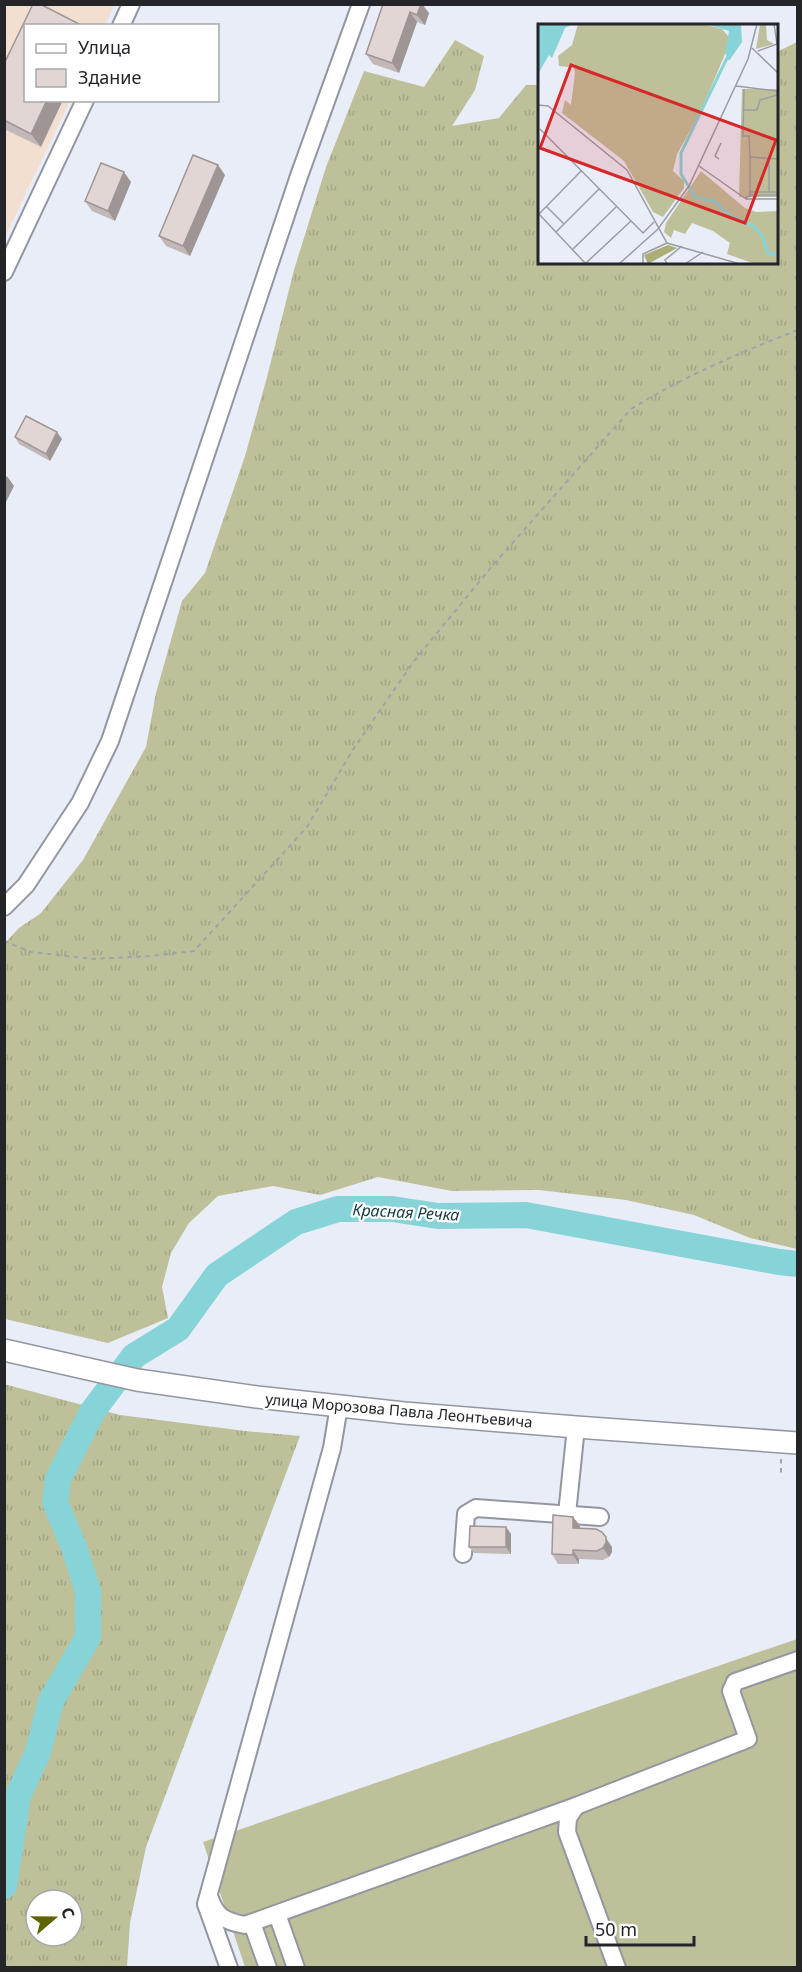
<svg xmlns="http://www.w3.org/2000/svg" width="802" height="1972" font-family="'Noto Sans',sans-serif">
<defs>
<pattern id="grass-tufts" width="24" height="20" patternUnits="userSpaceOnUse" patternTransform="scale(1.5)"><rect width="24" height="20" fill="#bec09a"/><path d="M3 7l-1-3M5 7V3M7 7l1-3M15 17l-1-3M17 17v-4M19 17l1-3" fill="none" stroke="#a3a585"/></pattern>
</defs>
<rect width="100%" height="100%" fill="#e9edf7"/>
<polygon fill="#f3dfd0" points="5,5 115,5 105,25 26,26 26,100 70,101 5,237"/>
<g fill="url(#grass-tufts)" fill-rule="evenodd">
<polygon points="455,40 484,56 475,90 452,126 499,118 526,85 539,85 540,262 776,262 777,52 797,42 797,1249 750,1238 694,1215 626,1200 539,1190 452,1191 378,1177 320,1195 273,1186 218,1196 189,1223 171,1253 162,1287 168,1318 108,1343 5,1319 5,943 19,928 41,913 83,860 146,747 156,693 182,601 205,573 245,456 267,377 294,270 326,167 364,71 424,87"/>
<path d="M 4,1384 L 120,1415 L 245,1431 L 300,1436 L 146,1847 L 130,1923 L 127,1967 L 5,1967 ZM 36,1900 L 72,1900 L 72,1936 L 36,1936 Z"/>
</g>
<polygon fill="#bec09a" points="797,1639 797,1967 245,1967 203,1842"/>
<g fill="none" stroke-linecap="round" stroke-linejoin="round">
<polyline stroke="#87d4d8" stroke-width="26" points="4,1886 18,1796 38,1752 51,1701 88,1637 88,1591 74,1547 55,1502 58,1479 92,1412 134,1356 178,1329 217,1275 296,1222 338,1209 392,1209 438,1216 526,1215 779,1262 798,1264"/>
<defs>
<g id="minor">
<polyline points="121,26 131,4"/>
<polyline points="4,272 85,100"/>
<polyline points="4,907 26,885 80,803 110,741 299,176 361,4"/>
<polyline points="567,1514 576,1427"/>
<polyline points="463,1554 466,1514 476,1508 600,1517"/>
<polyline points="576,1806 568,1818 567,1832 617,1968"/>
<path d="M 209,1896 C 216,1917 224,1921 245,1925 L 576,1806 L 748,1739 L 731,1691 L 735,1682 L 798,1660"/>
<polyline points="277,1914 296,1968"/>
<polyline points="252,1923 268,1968"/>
<polyline points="229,1968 206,1904 332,1448 339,1406"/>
</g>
<polyline id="major" points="4,1350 137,1380 257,1397 404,1413 576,1427 798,1443"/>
</defs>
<use href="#minor" stroke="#93969f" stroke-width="20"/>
<use href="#major" stroke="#93969f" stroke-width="24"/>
<g stroke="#9fa3aa" stroke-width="2" stroke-dasharray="4.5 4.5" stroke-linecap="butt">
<path d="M 4,941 L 31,952 L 93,959 L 149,956 L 194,951 L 307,827 L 354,748 L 414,661 L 493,565 L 631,409 C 683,377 741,352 798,330"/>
<polyline points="781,1459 781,1474"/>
</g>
<use href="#minor" stroke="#fff" stroke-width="16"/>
<use href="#major" stroke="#fff" stroke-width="21"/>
</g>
<g fill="#c2b8b7">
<polygon points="383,4 429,13 425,25 417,22 399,73 373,64 366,54"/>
<polygon points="4,64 41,147 4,129"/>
<polygon points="225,175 190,256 166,246 159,236"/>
<polygon points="131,182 115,221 92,211 85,201"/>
<polygon points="15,437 62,439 50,461 19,444"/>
<polygon points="573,1517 580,1526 580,1529 612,1547 612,1552 609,1557 603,1560 579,1559 579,1564 558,1564 552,1554"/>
<polygon points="506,1527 511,1534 511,1554 474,1553 469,1547"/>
</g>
<g fill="#9e9695">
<polygon points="421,4 422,4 429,13 425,25 417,15"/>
<polygon points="410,12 417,22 399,73 392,63"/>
<polygon points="47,100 63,100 41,147 31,134"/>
<polygon points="218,165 225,175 190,256 183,246"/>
<polygon points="124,172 131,182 115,221 108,211"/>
<polygon points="57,432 62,439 50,461 46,454"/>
<polygon points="7,476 14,486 4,506 4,481"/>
<polygon points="573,1517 580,1526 579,1538 573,1528"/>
<polygon points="506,1527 511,1534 511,1554 506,1547"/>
<polygon points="602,1532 612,1547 612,1552 609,1557 603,1548"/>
<polygon points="573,1550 579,1559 579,1564 573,1555"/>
</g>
<g fill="#e2d6d5" stroke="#9e9695" stroke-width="1.5">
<polygon points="33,4 40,4 83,26 26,26 26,100 47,100 31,134 4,120 4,64"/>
<polygon points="383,4 421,4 417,15 410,12 392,63 366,54"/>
<polygon points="193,155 218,165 183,246 159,236"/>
<polygon points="101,163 124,172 108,211 85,201"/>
<polygon points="26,416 57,432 46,454 15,437"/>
<polygon points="553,1515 573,1517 573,1528 596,1529 602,1532 606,1537 606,1543 603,1548 597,1551 573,1550 573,1555 552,1554"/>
<polygon points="470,1526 506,1527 506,1547 469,1547"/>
</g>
<g text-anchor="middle" stroke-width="4.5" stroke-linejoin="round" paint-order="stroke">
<g font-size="15" fill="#232528" stroke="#fff">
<text transform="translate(399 1411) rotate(5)" y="5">улица Морозова Павла Леонтьевича</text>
</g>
<g font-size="16" font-style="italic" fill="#153b3d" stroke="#fff">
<text transform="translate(406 1212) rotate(3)" y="6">Красная Речка</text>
</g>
</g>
<g transform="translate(538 24)">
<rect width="240" height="240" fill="#e9edf7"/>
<path d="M 40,0 L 165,0 L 184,5 L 191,13 L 190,23 L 163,87 L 139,130 L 135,147 L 146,157 L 146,164 L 125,193 L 115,188 L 86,137 L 24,89 L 27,76 L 33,81 L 37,49 L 35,40 L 30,43 L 21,42 L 20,32 L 34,21 ZM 222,0 L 228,0 L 229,16 L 236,20 L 218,25 ZM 163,147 L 207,184 L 218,188 L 240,187 L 240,240 L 217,240 L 189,230 L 192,219 L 175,207 L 154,199 L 147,210 L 136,206 L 133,214 L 126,208 L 128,199 Z" fill="#bec09a"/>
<path d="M 130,221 L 139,224 L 110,240 L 106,231 Z" fill="#acae76"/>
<path d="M 204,65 L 240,65 L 240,173 L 201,173 Z" fill="#bec09a"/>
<path d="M 0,0 L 33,0 L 33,1 L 27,4 L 14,34 L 11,31 L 0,50 ZM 168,0 L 203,0 L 204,18 L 191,37 L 187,29 L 191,7 Z" fill="#87d4d8"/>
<path fill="none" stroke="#87d4d8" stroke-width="3" d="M 190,32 L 143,129 L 143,150 L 158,174 L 176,177 L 190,190 L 215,202 L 224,211 L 230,229 L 240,231"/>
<path fill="none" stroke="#9a9da4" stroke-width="1.5" d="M 214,24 L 240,49M 220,27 L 239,20 L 236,0M 198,62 L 239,67M 206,65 L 205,112 L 211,112 L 212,133 L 212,172 L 207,174M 0,81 L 10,82 L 89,146 L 129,219 L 202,240M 205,86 L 219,86 L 222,76 L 239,71 L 239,67M 2,105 L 105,209 L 116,198M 212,133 L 240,135M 181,135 L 177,132 L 183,119M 231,135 L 231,168M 161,142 L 208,175 L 240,175M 212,168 L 240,168M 212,171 L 240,171M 8,182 L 26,200M 0,189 L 48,240M 1,190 L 43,147M 18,208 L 61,165M 35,225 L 78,183M 48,239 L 93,197M 81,240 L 120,205 L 151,162 L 210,35 L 219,0M 105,240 L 105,230 L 129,219M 129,240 L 127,236 L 144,222M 147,240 L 165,228"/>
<path fill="#d62828" fill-opacity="0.15" stroke="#d62828" stroke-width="3" d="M 33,41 L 238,116 L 207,199 L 2,124 Z"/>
<rect width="240" height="240" fill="none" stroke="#232528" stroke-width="3"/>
</g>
<rect width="802" height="1972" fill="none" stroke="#232528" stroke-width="12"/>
<rect x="24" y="24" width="195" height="78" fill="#ffffff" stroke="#a7a8a9" stroke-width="1.5"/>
<rect x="36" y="44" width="30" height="9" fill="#ffffff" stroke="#a7a8a9" stroke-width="1.5"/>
<text x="78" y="54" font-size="18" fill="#232528">Улица</text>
<rect x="36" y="69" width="30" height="18" fill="#e2d6d5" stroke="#a7a8a9" stroke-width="1.5"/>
<text x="78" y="84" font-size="18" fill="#232528">Здание</text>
<g transform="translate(54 1918) rotate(70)"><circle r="28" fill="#ffffff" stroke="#a7a8a9" stroke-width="1.5"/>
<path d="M0-4.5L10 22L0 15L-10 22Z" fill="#5d6401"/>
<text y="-9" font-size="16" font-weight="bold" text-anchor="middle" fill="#232528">С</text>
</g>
<path d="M586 1936v9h108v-9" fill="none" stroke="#232528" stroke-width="3"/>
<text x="595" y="1936" font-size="18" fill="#232528" stroke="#ffffff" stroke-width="4.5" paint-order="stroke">50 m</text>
</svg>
